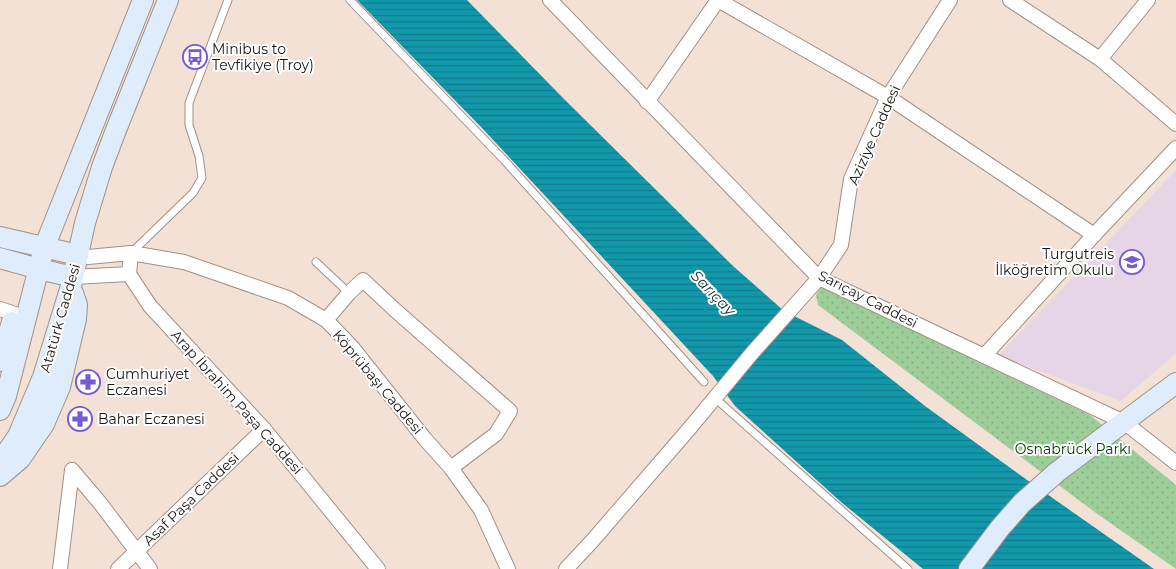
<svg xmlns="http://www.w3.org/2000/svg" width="1176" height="569" font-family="Montserrat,sans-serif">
<defs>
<pattern id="park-dots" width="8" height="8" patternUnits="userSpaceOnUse" patternTransform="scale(1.25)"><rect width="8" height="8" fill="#9dce99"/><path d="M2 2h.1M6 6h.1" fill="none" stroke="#87b083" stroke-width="1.8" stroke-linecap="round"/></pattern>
<pattern id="water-rules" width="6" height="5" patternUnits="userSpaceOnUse" patternTransform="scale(1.25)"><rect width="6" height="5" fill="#1298ab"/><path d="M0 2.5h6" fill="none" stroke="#107b8a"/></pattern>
</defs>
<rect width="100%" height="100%" fill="#f3e1d6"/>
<polygon fill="#e5d5e7" points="1176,170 1176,353 1121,401 998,356"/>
<polygon fill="url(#park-dots)" points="823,284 978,361 1090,415 1176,485 1176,569 1096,513 818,305 816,295"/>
<polygon fill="url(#water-rules)" points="357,0 467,0 563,98 733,266 784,311 842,340 925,406 1034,485 1154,569 923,569 841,502 735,406 713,376 482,128"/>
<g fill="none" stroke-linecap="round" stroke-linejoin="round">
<defs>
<g id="lane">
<polyline points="350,0 504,160 704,382"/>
<polyline points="131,253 193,193 202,178 199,156 189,125 189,103 228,0"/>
<polyline points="316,262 349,293"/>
<polyline points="717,400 908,569"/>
</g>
<g id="street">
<polyline points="550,0 819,278 1124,422 1176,463"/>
<polyline points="718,0 888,97 1094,235"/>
<polyline points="1010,0 1100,59 1176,124"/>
<polyline points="1100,59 1148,0"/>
<polyline points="647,102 718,0"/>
<polyline points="131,253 129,274 150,306 264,429 378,569"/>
<polyline points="78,255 88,257 131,253 184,262 288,298 326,320 352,347 425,439 451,468 481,510 508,569"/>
<polyline points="73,277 129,274"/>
<polyline points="0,309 15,314"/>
<polyline points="326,320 349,293 363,280 395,310 510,411 496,434 451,468"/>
<polyline points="984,356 1094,235 1176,148"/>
<polyline points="72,470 100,503 150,569"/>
<polyline points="60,569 72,470"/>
<polyline points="118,569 264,429"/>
<polyline points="566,569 593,540 689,429 753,352 819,278 841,245 851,179 888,97 950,0"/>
</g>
<g id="secondary">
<polyline points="0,237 78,255"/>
<polyline points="0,258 39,269 73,277"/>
<polyline points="0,361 12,322"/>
<polyline points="0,410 6,396 44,248 143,0"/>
<polyline points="0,462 18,436 43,377 71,286 85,223 102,167 116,130 168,0"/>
<polyline points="0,476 20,459 44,424 60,387 76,319 77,305 73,293"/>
<polyline points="969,569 1000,528 1022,503 1057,472 1176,383"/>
</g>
</defs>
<use href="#lane" stroke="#a19086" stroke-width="9"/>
<use href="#street" stroke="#a19086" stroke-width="16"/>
<use href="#secondary" stroke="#a19086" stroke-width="22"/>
<use href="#lane" stroke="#fff" stroke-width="7"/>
<use href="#street" stroke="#fff" stroke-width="14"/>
<use href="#secondary" stroke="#dfecfc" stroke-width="20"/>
</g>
<defs>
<symbol id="bus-ring" viewBox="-11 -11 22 22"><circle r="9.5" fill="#fff" stroke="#735bd5" stroke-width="1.5"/><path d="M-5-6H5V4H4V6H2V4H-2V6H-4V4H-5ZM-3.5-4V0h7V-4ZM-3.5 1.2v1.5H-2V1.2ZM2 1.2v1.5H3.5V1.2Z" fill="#735bd5"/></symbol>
<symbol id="school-ring" viewBox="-11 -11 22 22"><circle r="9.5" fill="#fff" stroke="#735bd5" stroke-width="1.5"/><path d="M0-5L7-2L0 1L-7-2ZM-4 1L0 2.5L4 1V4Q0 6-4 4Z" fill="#735bd5"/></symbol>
<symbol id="pharmacy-ring" viewBox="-11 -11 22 22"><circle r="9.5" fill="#fff" stroke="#735bd5" stroke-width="1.5"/><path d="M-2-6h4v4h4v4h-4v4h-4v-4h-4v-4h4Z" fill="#735bd5"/></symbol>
</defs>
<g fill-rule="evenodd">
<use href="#bus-ring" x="181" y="43" width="28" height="28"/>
<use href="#school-ring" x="1118" y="248" width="28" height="28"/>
<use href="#pharmacy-ring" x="74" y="368" width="28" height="28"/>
<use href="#pharmacy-ring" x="66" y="405" width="28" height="28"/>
</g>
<g text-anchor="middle" stroke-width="4" stroke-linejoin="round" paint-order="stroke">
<g font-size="14" fill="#1b1511" stroke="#fff" text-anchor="start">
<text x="212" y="54">Minibus to<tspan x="212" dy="16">Tevfikiye (Troy)</tspan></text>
<text x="1114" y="259" text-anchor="end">Turgutreis<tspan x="1114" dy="16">İlköğretim Okulu</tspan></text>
<text x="106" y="379">Cumhuriyet<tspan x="106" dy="16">Eczanesi</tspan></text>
<text x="98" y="424">Bahar Eczanesi</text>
</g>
<g font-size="14" fill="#1b1511" stroke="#fff">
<text transform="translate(874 135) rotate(-66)" y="5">Aziziye Caddesi</text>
<text transform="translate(868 299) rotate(27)" y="5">Sarıçay Caddesi</text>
<text transform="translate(60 318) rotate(-74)" y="5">Atatürk Caddesi</text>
<text transform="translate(378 382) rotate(50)" y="5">Köprübaşı Caddesi</text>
<text transform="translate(237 402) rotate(48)" y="5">Arap İbrahim Paşa Caddesi</text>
<text transform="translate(191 499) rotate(-44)" y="5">Asaf Paşa Caddesi</text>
</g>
<g font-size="14" fill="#014001" stroke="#fff">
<text x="1073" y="454">Osnabrück Parkı</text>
</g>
<g font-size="15" font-style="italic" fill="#1a2e32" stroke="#fff">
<text transform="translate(713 293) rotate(46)" y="5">Sarıçay</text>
</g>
</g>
</svg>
